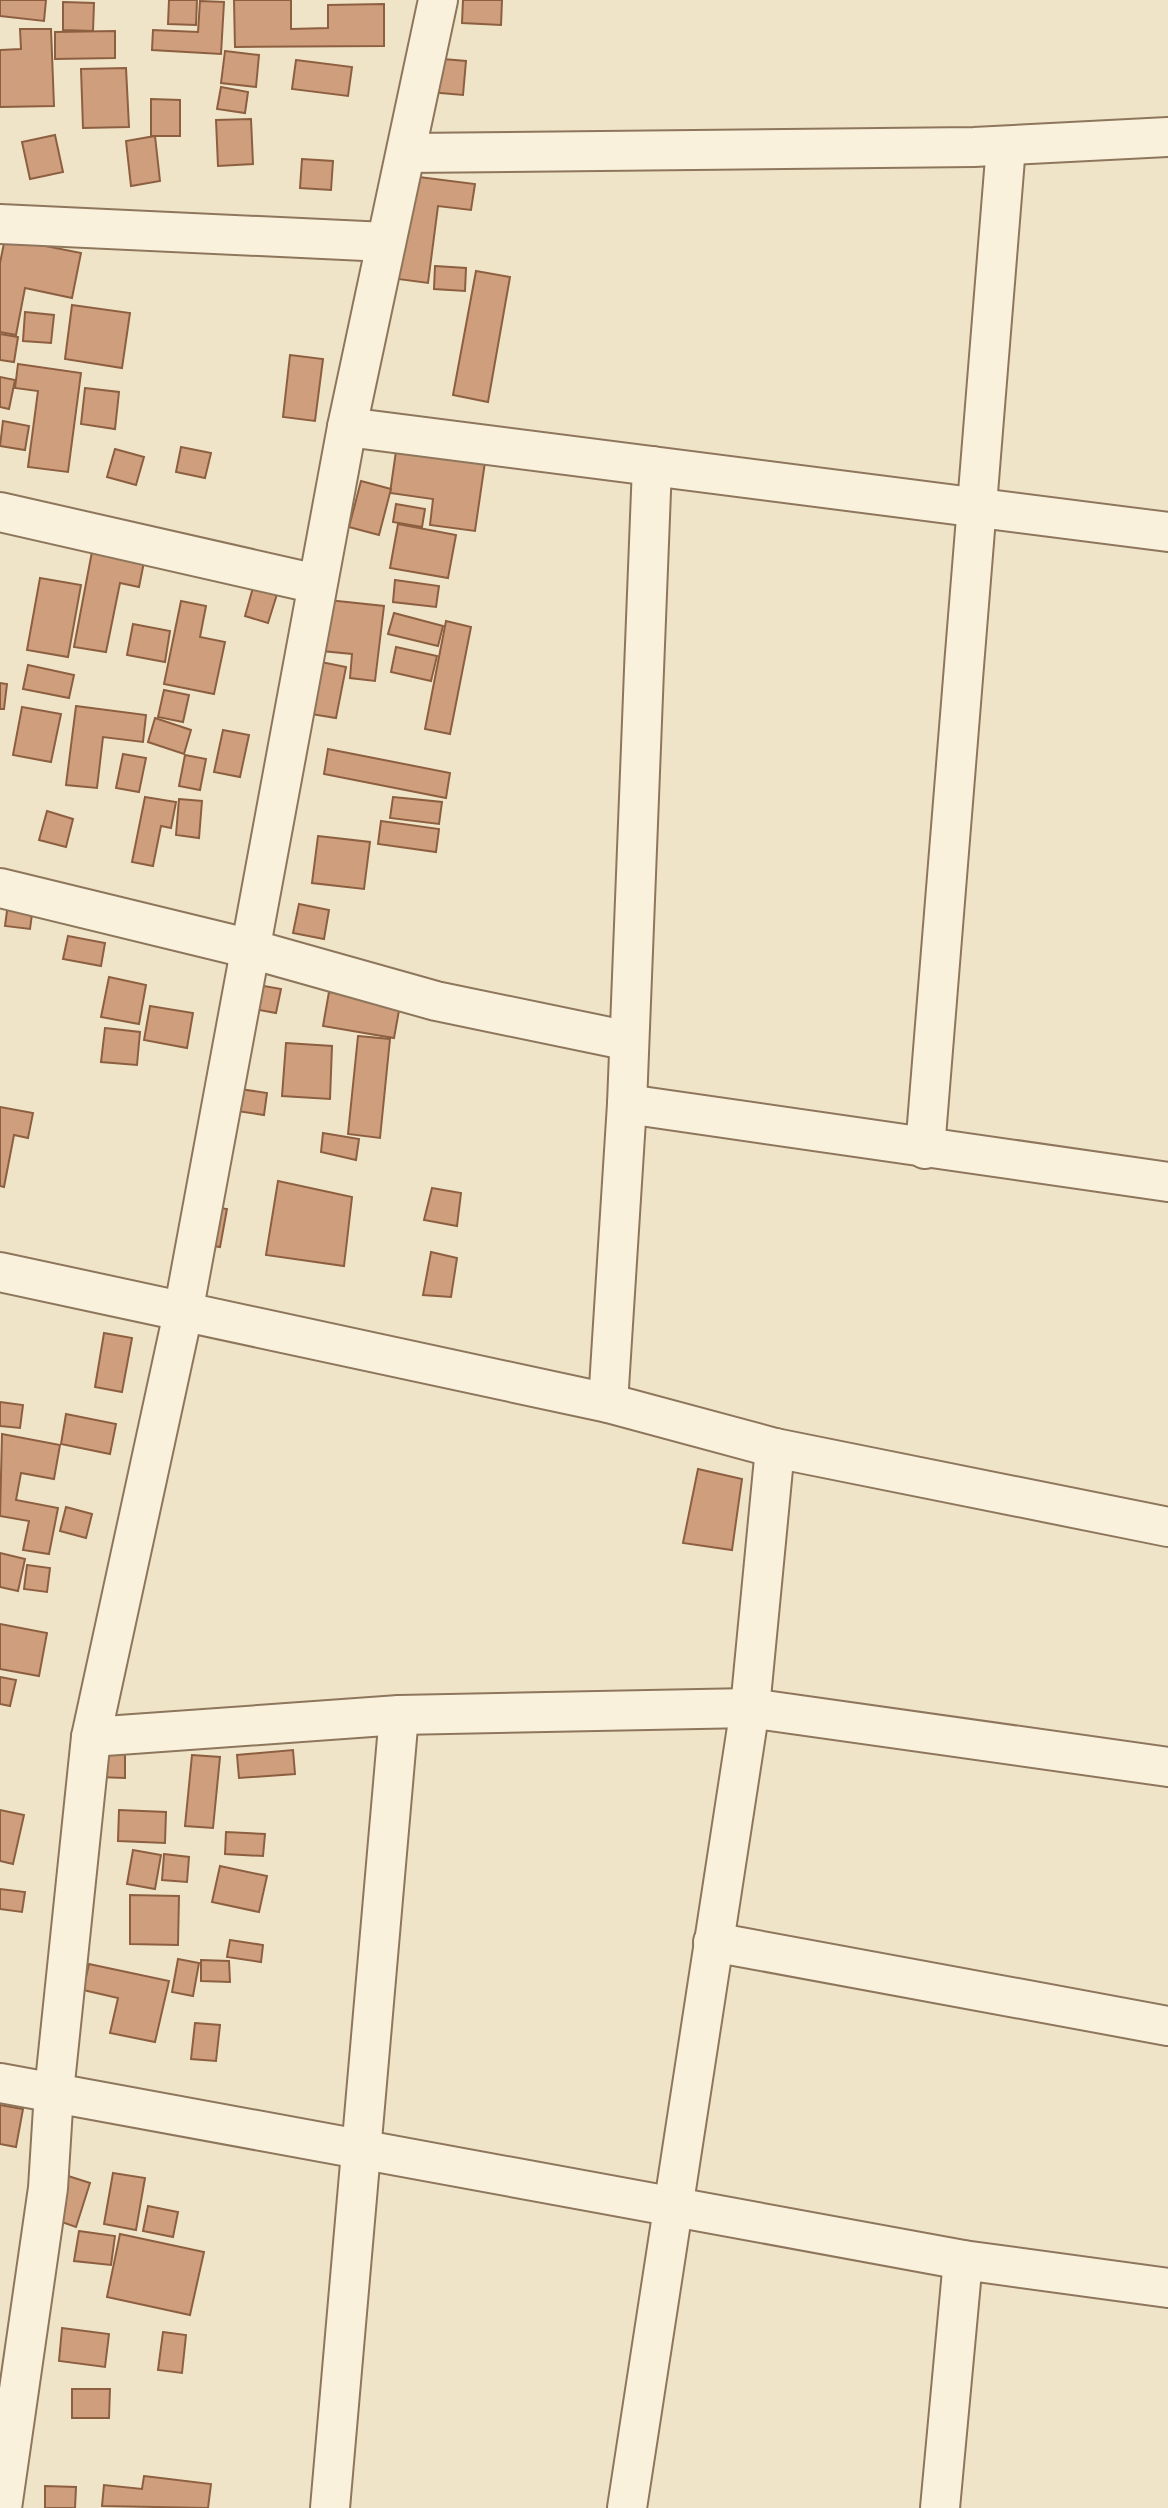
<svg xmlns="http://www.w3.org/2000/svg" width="1168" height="2508" font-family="'IBM Plex Serif',serif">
<rect width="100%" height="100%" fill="#f0e4c8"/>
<g fill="#cf9f7d" stroke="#8d5f41" stroke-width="2">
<polygon points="0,0 46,0 44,21 0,16"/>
<polygon points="169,0 197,0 196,25 168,24"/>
<polygon points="234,0 291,0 291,29 328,28 328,5 384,4 384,46 235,47"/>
<polygon points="463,0 502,0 501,25 462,23"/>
<polygon points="200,1 224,2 221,54 152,50 153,30 198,32"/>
<polygon points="63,2 94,3 93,31 63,30"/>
<polygon points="20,29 51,29 54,106 0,107 0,50 21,49"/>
<polygon points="115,31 115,58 55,59 55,32"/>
<polygon points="225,51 259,55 256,87 221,83"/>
<polygon points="431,58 466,61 463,95 429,92"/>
<polygon points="296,60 352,67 348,96 292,89"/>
<polygon points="126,68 129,127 83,128 81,69"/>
<polygon points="221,87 248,92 245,113 217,109"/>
<polygon points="151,99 180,100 180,136 151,136"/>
<polygon points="251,119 253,164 218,166 216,120"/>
<polygon points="55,135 63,172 30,179 22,142"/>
<polygon points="155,136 160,181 131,186 126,141"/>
<polygon points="302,159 333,161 331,190 300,188"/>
<polygon points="411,176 475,184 471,210 438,206 428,283 398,279"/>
<polygon points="5,238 81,253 72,298 25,288 16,335 0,332 0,263"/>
<polygon points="435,266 466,268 465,291 434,289"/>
<polygon points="476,271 510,277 488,402 453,395"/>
<polygon points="72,305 130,313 122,368 65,359"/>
<polygon points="25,312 54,315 51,343 23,341"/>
<polygon points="0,334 18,337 14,362 0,360"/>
<polygon points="290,355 323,359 315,421 283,417"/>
<polygon points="18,364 81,373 68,472 28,467 38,391 15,388"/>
<polygon points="0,377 15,380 9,409 0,407"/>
<polygon points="85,388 119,392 115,429 81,424"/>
<polygon points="3,421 29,426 25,450 0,446"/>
<polygon points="181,447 211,453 205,478 176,472"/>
<polygon points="115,449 144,457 136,485 107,477"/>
<polygon points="396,451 485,462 475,531 430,525 433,499 390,493"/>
<polygon points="361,481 391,489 379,535 349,527"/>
<polygon points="396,504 425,509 422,527 393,522"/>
<polygon points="398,524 456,535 448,578 390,568"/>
<polygon points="94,541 146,552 139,587 120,583 106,652 74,647"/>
<polygon points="40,578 81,585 68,657 27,650"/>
<polygon points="395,580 439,586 436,607 393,602"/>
<polygon points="254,584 278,591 268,623 245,616"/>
<polygon points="328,600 384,606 375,681 350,678 352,654 322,651"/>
<polygon points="181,601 206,606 200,637 225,642 214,694 164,684"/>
<polygon points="394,613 443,626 438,646 388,634"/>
<polygon points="446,621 471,627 450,734 425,729"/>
<polygon points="133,624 170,631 165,662 127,655"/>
<polygon points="396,647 437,656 431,681 391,672"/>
<polygon points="321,662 346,667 336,718 311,714"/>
<polygon points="28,665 74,675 69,698 23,689"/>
<polygon points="0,683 7,684 4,709 0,709"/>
<polygon points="164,690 189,695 183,722 158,717"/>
<polygon points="76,706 146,715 143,742 103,737 97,788 66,785"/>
<polygon points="22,707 61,714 51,762 13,755"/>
<polygon points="155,718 191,730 184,754 148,742"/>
<polygon points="223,730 249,735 240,777 214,772"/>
<polygon points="328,749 450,773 446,798 324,774"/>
<polygon points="123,754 146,758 139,792 116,788"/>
<polygon points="185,755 206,759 200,790 179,786"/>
<polygon points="145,797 176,802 171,828 161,826 153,866 132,862"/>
<polygon points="393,797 442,802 439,824 390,818"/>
<polygon points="179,799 202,801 199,838 176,835"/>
<polygon points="47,811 73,819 66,847 39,840"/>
<polygon points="381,821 439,829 436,852 378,844"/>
<polygon points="318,836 370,842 364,889 312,883"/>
<polygon points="9,896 34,899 30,929 5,926"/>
<polygon points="299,904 329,910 324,939 293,933"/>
<polygon points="68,936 105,943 101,966 63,959"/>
<polygon points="109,977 146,985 139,1024 101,1017"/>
<polygon points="253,984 281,989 276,1013 249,1008"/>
<polygon points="329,992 400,1005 394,1038 323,1026"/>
<polygon points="150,1006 193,1013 187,1048 144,1040"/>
<polygon points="105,1028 140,1032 137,1065 101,1062"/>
<polygon points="358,1036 390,1039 380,1138 348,1134"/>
<polygon points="286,1043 332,1046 330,1099 282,1096"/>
<polygon points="233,1088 267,1093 264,1115 230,1110"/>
<polygon points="0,1107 33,1113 28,1138 14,1135 4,1187 0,1186"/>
<polygon points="323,1133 359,1139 356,1160 321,1152"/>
<polygon points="278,1181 352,1197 344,1266 266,1255"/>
<polygon points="432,1188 461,1193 457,1226 424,1220"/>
<polygon points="207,1206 227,1209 220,1247 201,1244"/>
<polygon points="431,1252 457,1258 451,1297 423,1295"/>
<polygon points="104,1333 132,1338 122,1392 95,1387"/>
<polygon points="0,1402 23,1405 20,1428 0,1426"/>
<polygon points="66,1414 116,1424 110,1454 61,1444"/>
<polygon points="2,1434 60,1445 54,1479 21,1473 16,1500 58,1508 49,1554 23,1550 29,1521 0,1516"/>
<polygon points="698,1469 742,1479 732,1550 683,1543"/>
<polygon points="66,1507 92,1514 86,1538 60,1531"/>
<polygon points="0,1553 25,1559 18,1591 0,1587"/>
<polygon points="27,1565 50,1568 47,1592 24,1589"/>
<polygon points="0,1624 47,1633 39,1676 0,1669"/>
<polygon points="0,1677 16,1680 10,1706 0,1704"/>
<polygon points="293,1750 295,1774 239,1778 237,1755"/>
<polygon points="98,1754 125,1754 125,1778 98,1777"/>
<polygon points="192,1755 220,1757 213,1828 185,1826"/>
<polygon points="0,1810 24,1815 13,1864 0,1861"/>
<polygon points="119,1810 166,1812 165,1843 118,1841"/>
<polygon points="226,1832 265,1834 263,1856 225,1854"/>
<polygon points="133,1850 161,1855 155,1889 127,1884"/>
<polygon points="164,1854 189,1857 187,1882 162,1880"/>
<polygon points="220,1866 267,1876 259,1912 212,1902"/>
<polygon points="0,1889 25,1892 22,1912 0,1909"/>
<polygon points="130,1895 179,1896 178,1945 130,1944"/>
<polygon points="230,1940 263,1945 261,1962 227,1957"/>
<polygon points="178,1959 199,1963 193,1996 172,1992"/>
<polygon points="201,1960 229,1961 230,1982 201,1981"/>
<polygon points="89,1964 169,1981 155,2042 110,2033 118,1998 83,1990"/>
<polygon points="195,2023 220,2025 216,2061 191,2059"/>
<polygon points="0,2105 23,2109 16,2147 0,2144"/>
<polygon points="113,2173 145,2178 136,2230 104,2224"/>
<polygon points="65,2175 90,2183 76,2227 50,2218"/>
<polygon points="148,2206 178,2212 173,2237 143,2231"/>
<polygon points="79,2231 115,2236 111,2265 74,2261"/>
<polygon points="120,2234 204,2252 190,2315 107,2297"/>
<polygon points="62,2328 109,2334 105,2367 59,2361"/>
<polygon points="163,2332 186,2335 182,2373 158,2370"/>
<polygon points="72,2389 110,2389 109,2418 72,2418"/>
<polygon points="144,2476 211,2484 208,2508 102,2506 104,2485 142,2489"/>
<polygon points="45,2486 76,2487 75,2508 45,2508"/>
</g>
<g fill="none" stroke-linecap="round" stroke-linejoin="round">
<defs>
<g id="minor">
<polyline points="408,153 974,147 1168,137"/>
<polyline points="0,224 386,242"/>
<polyline points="347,427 1168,532"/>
<polyline points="0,512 317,584"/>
<polyline points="0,888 251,949 436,1001 629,1041"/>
<polyline points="627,1104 1168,1182"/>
<polyline points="925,1149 1006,146"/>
<polyline points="0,1272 608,1403 775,1448 1168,1527"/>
<polyline points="608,1403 627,1104 652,466"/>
<polyline points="91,1737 399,1715 750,1708 1168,1767"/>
<polyline points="713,1942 1168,2026"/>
<polyline points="0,2083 963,2260 1168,2288"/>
<polyline points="2,2508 48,2188 54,2092 91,1737 183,1313 347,427 438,0"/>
<polyline points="330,2508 399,1715"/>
<polyline points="627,2508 750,1708 775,1448"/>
<polyline points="940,2508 963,2260"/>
</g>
</defs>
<use href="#minor" stroke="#8d765c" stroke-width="42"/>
<use href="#minor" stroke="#faf1dc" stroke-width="38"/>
</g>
</svg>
